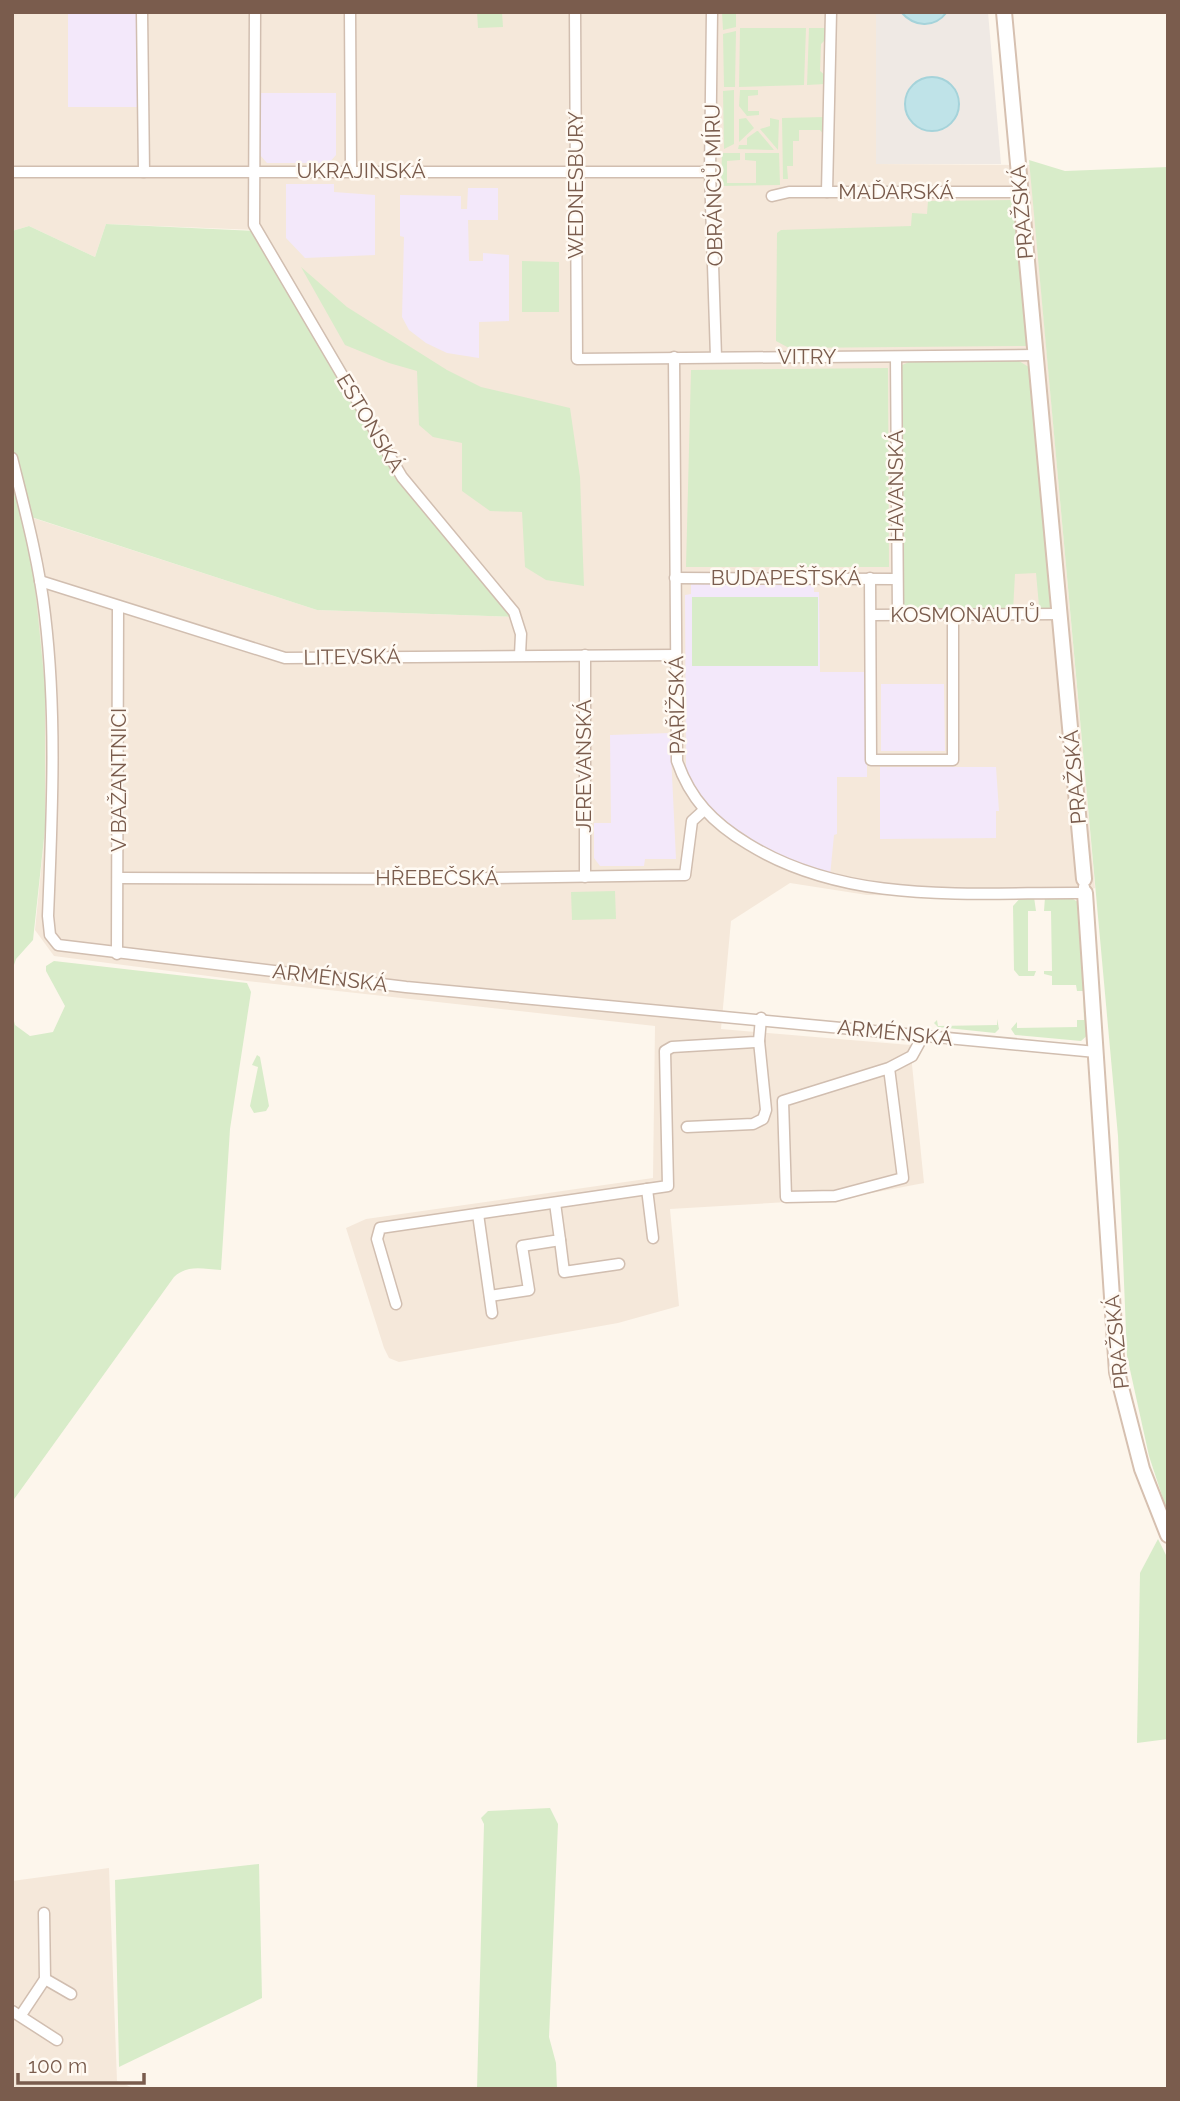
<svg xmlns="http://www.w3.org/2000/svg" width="1180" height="2101" font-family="Raleway,sans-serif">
<rect width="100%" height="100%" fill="#fdf6ec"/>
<g fill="#f5e8da">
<polygon points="12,12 876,12 876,164 1030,165 1095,888 1073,898 867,895 790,883 731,921 721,1029 910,1045 924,1183 840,1199 670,1209 679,1306 618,1323 399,1362 389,1358 384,1348 346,1228 366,1219 653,1178 655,1026 247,981 54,956 35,930 45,829 45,746 42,659 27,516 317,610 514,617 398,477 259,230 106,224 95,257 29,226 12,231"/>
<polygon points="109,1868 117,2081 136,2089 12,2089 12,1881"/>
</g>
<polygon fill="#efe9e4" points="876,12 988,12 1001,164 876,164"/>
<g fill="#f3e8fa">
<polygon points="137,12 137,107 68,107 68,13"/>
<polygon points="259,93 336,93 336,155 329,163 267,163 260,155"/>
<polygon points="286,184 334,184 334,192 375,195 375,255 305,258 286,238"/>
<polygon points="468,188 498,188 498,220 468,220 469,261 483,261 483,253 509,255 509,321 479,322 479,358 447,353 426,343 409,330 402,317 404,237 400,236 400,195 461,196 461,209 467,209"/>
<polygon points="691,584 814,584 814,592 819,592 820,672 867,672 867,777 837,777 837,834 834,835 830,876 796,864 746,838 706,804 691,784 686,771 685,595 691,594"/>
<polygon points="881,684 944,684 945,751 881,751"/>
<polygon points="670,733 676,859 645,859 644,866 600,866 594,858 594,823 611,823 610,735"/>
<polygon points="880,767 996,767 999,811 996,811 996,838 880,839"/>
</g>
<g fill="#d8ecc9">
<polygon points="477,12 502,12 503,27 478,28"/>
<polygon points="722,12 736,12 736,27 723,30"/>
<polygon points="740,28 806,28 804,85 739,87"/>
<polygon points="809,28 827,28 826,39 821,44 820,71 826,76 825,84 807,85"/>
<polygon points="736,31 735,87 724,87 723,34"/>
<polygon points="734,90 734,144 724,149 723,91"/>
<polygon points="740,90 758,90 758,95 748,96 748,111 759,111 759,115 747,116 739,106"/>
<polygon points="825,117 824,135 820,130 799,130 799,141 793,141 793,166 787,166 788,179 814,179 783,179 782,118"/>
<polygon points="746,118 754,128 739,142 739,119"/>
<polygon points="770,118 779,120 778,150 760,129 770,126"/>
<polygon points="757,131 758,131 774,150 738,149 739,145 747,145 747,138"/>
<polygon points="722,153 740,153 740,160 727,161 727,183 756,183 756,161 745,160 745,153 779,153 780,185 721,186"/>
<polygon points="1029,160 1065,171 1168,167 1168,1514 1149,1456 1127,1356 1118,1136"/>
<polygon points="1013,200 1018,206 1027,346 789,348 776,341 777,233 781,230 911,226 912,213 927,214 928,201"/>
<polygon points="106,224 257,231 398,477 515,617 317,610 28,516 45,686 45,829 33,940 16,959 12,971 12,231 29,226 95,257"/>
<polygon points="522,261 559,262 559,312 522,312"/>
<polygon points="301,267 347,307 447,370 481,387 570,408 580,477 584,586 546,580 525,567 522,512 490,511 462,491 462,443 433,437 419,425 417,371 389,363 345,345"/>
<polygon points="911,361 1019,361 1032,369 1053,608 1047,612 1039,606 1036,573 1015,574 1013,611 906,613 902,609 900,366"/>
<polygon points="888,368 889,567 686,567 691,370"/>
<rect x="692" y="597" width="126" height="69"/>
<polygon points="615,891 616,919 572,920 571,892"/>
<polygon points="1021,897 1034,897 1036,911 1028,911 1028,971 1036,971 1034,976 1019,976 1014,970 1013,906"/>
<polygon points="1045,897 1070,897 1081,904 1081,942 1087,959 1090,1033 1081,1041 1015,1035 1011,1029 1017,1022 1017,1028 1077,1027 1077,1020 1084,1020 1083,991 1077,991 1076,985 1052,985 1052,976 1044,974 1044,971 1052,971 1051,911 1044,911"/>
<path d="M 54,961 L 247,983 L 251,992 L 230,1129 L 221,1270 C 203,1269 188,1264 174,1277 L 12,1502 L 12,1013 L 15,1025 L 30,1036 L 53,1032 L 65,1006 L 46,971 L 46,966 Z"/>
<polygon points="997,1019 999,1029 995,1033 938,1027 934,1023 937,1020 938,1026 997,1025"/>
<polygon points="257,1055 260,1057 269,1106 266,1111 254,1113 250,1106 258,1067 252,1065"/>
<polygon points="1158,1539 1168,1559 1168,1739 1137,1743 1140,1573"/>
<polygon points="550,1808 558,1824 549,2037 556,2063 557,2089 477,2089 484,1824 481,1818 488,1811"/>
<polygon points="259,1864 262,1998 119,2067 115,1880"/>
</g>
<g fill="#bfe3e8" stroke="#a5d3da" stroke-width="2">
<path d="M 901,12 L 947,12 C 934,29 914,27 901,12 Z"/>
<circle cx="932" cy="104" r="27"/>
</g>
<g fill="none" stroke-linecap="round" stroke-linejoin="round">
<defs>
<g id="street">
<polyline points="142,12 144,172"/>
<polyline points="255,12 254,225 402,477 514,612 521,634 520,655"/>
<polyline points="350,12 351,171"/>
<polyline points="575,12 577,359 1036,355"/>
<polyline points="712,12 710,172 716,357"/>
<polyline points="12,172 710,172"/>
<polyline points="827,192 831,12"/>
<polyline points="772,196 789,192 1020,192"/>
<path d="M 674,357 L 677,761 C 690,799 713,823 748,844 C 849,906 970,892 1085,893 L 1084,887"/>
<polyline points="896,357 898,615"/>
<path d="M 12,458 C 25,510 39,562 45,615 C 57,715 52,816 48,916 L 50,935 L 58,945 L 406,987 L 1096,1052"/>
<polyline points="675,578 896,579"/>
<polyline points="870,578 871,760 953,760 953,616"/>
<polyline points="40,581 285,658 676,655"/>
<polyline points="871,615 1060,614"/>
<polyline points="585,655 585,877"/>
<polyline points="119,878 433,879 685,875 692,821 703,811"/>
<polyline points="117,954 118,606"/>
<polyline points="889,1068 903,1178 835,1196 786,1197 783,1101 889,1068 912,1056 923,1036"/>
<polyline points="687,1127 753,1124 763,1119 766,1110 759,1041"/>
<polyline points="647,1189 653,1238"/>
<polyline points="478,1214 492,1313"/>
<polyline points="560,1240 564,1272 619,1264"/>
<polyline points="490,1296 529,1290 522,1246 560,1240 555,1203"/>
<polyline points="396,1304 377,1239 380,1228 668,1186 665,1051 672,1047 755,1042 759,1041 761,1018"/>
<polyline points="45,1979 71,1994"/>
<polyline points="12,2011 57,2040"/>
<polyline points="21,2015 45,1979 44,1913"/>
</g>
<g id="secondary">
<polyline points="1004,12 1084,879"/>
<polyline points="1085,893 1117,1372 1142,1469 1168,1535"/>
</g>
</defs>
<use href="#street" stroke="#d1beb0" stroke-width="13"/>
<use href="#secondary" stroke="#d6c0b0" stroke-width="18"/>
<use href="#street" stroke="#fff" stroke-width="10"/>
<use href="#secondary" stroke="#fff" stroke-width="14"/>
</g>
<g text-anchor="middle" stroke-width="5" stroke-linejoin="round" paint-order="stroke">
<g font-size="21" fill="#7a5c4d" stroke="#fffaf3">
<text x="361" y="178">UKRAJINSKÁ</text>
<text transform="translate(576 185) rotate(-90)" y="7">WEDNESBURY</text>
<text transform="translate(714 185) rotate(-91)" y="7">OBRÁNCŮ MÍRU</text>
<text x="896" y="199">MAĎARSKÁ</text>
<text transform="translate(1022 212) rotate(-95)" y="7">PRAŽSKÁ</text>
<text x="807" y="364">VITRY</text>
<text transform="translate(370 423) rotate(59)" y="7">ESTONSKÁ</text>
<text transform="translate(896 486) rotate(-90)" y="7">HAVANSKÁ</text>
<text x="786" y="585">BUDAPEŠŤSKÁ</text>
<text x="965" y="622">KOSMONAUTŮ</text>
<text transform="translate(352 657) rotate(-1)" y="7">LITEVSKÁ</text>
<text transform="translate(677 705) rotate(-91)" y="7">PAŘÍŽSKÁ</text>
<text transform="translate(584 766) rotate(-90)" y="7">JEREVANSKÁ</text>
<text transform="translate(1075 777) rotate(-95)" y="7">PRAŽSKÁ</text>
<text transform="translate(119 780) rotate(-90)" y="7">V BAŽANTNICI</text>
<text x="437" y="885">HŘEBEČSKÁ</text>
<text transform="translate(330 978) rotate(7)" y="7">ARMÉNSKÁ</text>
<text transform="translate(895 1033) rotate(6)" y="7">ARMÉNSKÁ</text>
<text transform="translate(1117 1342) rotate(-96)" y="7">PRAŽSKÁ</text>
</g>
</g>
<rect width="1180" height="2101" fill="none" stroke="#7a5c4d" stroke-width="28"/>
<path d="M18 2073v10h126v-10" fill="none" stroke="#7a5c4d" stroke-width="3.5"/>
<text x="28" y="2073" font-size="21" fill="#7a5c4d" stroke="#fffaf3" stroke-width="5" paint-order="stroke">100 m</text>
</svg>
